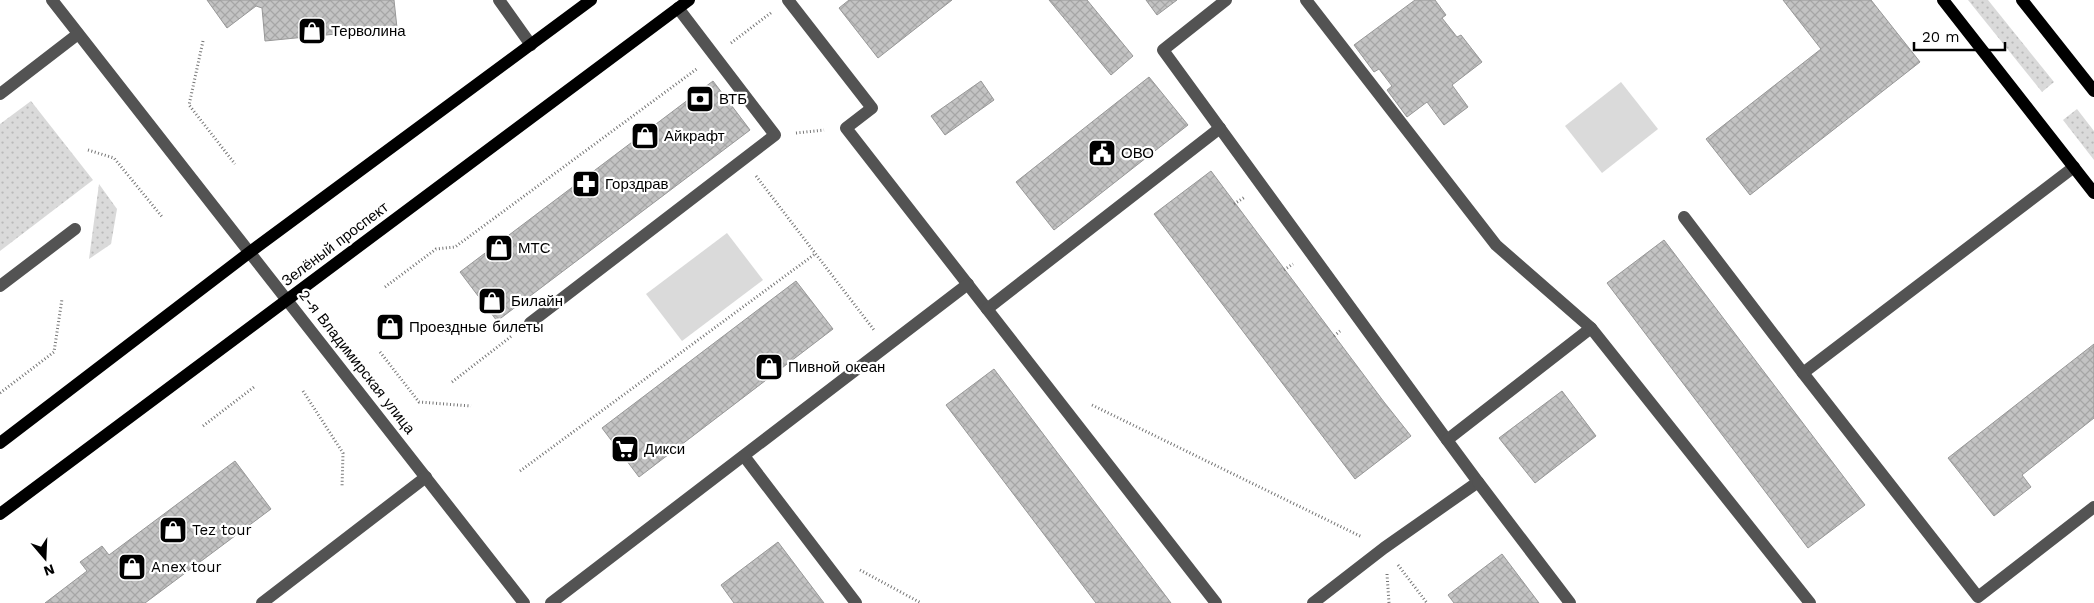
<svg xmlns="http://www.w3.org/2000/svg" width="2094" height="603" font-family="'Work Sans',sans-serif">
<defs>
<pattern id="grass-dots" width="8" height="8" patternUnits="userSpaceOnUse" patternTransform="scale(1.25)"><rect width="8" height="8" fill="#dadada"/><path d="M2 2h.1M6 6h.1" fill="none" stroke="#b9b9b9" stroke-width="1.8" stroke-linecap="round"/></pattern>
<pattern id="building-cross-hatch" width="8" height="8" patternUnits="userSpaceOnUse" patternTransform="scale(1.25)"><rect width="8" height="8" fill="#c3c3c3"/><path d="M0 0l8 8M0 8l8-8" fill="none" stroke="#a6a6a6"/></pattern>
</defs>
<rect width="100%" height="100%" fill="#fff"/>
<g fill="url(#grass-dots)">
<polygon points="1968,0 1988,0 2054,82 2042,92"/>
<polygon points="31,101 93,180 0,251 0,124"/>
<polygon points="2077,109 2094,131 2094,160 2063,120"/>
<polygon points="99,184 117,209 111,244 89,259"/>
</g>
<g fill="#dadada">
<polygon points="1621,82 1658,129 1602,173 1565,126"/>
<polygon points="727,233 763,280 682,341 646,294"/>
</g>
<g fill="url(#building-cross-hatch)" stroke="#979797">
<polygon points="207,0 394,0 397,28 265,41 262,8 256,6 227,28"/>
<polygon points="849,0 952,0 878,58 839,8"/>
<polygon points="1049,0 1087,0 1133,56 1111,75"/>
<polygon points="1146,0 1177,0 1157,15"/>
<polygon points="1415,0 1435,0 1446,15 1442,18 1457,37 1461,35 1482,62 1452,85 1468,107 1444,125 1427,102 1407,117 1387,90 1392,86 1379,69 1374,72 1354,45"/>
<polygon points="1783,0 1871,0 1920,62 1750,195 1706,139 1821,49"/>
<polygon points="1149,77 1188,125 1054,230 1016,182"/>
<polygon points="713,81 750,130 497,321 460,272"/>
<polygon points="981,81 994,100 945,135 931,116"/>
<polygon points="1211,171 1384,402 1411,436 1355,479 1154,214"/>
<polygon points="1664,240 1865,505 1808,548 1607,283"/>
<polygon points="796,281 833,329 639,477 602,428"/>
<polygon points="2094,344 2094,418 2022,475 2031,487 1994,516 1948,458"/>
<polygon points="994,369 1171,603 1096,603 946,405"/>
<polygon points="1562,391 1596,436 1535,483 1499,438"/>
<polygon points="235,461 271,509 145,603 45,603 87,571 80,562 102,546 109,555"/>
<polygon points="778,542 824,603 734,603 721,585"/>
<polygon points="1502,554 1539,603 1454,603 1448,595"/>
</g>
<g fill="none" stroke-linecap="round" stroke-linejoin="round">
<g stroke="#757575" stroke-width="3" stroke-dasharray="1 2.5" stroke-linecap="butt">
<polyline points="203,41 189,105 235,164"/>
<polyline points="731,43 772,12"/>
<polyline points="796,133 824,130"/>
<polyline points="88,150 114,158 163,218"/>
<polyline points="756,176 874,330"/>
<polyline points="1234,204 1245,197"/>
<polyline points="1284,270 1293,264"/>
<polyline points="385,287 436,249 455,247 698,68"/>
<polyline points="1334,336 1340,331"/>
<polyline points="380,352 419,402 471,406"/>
<polyline points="452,382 513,335"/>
<polyline points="303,391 343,453 342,487"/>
<polyline points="0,393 54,352 62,299"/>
<polyline points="1092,405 1362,537"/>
<polyline points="203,426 254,387"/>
<polyline points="520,471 815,254"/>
<polyline points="1398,565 1427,603"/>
<polyline points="860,570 921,603"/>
<polyline points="1387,574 1389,603"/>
</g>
<g stroke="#535353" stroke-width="12">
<polyline points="52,0 524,603"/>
<polyline points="499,0 531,45"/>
<polyline points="788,0 872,108 846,128 1216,603"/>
<polyline points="1226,0 1163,50 1447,440"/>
<polyline points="1306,0 1496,245 1591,328 1447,440 1478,482 1384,548 1313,603"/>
<polyline points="0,94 78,34"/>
<polyline points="1684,217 1803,373 2074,167"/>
<polyline points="0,286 75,229"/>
<polyline points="987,309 1220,128"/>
<polyline points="530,323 775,135 678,8"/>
<polyline points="1591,328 1810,603"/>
<polyline points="1803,373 1978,597 2094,507"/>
<polyline points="744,456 856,603"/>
<polyline points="1478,482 1570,603"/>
<polyline points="262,603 426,477"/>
<polyline points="551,603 968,284"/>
</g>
<g stroke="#000" stroke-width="12">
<polyline points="1943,0 2094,193"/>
<polyline points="2022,0 2094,91"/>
<polyline points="0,443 250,252 591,0"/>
<polyline points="0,514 689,0"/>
</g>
</g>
<defs>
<symbol id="shop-square" viewBox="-11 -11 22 22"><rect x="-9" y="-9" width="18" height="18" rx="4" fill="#000" stroke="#fff"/><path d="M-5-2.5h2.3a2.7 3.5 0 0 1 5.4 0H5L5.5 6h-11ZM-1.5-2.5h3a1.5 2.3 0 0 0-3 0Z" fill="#fff"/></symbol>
<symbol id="bank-square" viewBox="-11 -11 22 22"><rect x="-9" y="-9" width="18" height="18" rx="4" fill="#000" stroke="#fff"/><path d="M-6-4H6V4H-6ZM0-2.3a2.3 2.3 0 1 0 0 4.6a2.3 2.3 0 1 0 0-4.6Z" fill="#fff"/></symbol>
<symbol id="civic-square" viewBox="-11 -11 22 22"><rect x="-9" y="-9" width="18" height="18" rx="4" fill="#000" stroke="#fff"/><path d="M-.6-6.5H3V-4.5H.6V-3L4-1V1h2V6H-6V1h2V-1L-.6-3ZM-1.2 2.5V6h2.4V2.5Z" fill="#fff"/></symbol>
<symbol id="pharmacy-square" viewBox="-11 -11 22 22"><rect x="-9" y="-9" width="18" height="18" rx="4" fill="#000" stroke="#fff"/><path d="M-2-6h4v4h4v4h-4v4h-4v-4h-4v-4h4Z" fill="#fff"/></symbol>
<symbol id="supermarket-square" viewBox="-11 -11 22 22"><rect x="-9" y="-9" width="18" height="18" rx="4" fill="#000" stroke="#fff"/><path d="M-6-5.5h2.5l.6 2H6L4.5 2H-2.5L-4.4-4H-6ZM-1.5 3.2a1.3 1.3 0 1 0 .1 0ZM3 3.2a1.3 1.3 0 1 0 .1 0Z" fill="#fff"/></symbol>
</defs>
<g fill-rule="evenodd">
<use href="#shop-square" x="296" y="15" width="32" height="32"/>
<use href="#bank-square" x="684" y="83" width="32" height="32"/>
<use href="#shop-square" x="629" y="120" width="32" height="32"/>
<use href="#civic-square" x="1086" y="137" width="32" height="32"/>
<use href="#pharmacy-square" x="570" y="168" width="32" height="32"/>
<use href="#shop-square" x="483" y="232" width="32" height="32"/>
<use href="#shop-square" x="476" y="285" width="32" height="32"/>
<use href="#shop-square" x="374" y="311" width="32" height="32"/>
<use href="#shop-square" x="753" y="351" width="32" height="32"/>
<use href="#supermarket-square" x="609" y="433" width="32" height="32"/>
<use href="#shop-square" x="157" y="514" width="32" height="32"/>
<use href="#shop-square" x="116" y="551" width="32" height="32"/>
</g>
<g text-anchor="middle" stroke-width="4.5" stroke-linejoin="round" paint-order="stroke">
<g font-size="15" fill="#000" stroke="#fff" text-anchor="start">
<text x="331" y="36">Терволина</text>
<text x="719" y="104">ВТБ</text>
<text x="664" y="141">Айкрафт</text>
<text x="1121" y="158">ОВО</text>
<text x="605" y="189">Горздрав</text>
<text x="518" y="253">МТС</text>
<text x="511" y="306">Билайн</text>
<text x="409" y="332">Проездные билеты</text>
<text x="788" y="372">Пивной океан</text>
<text x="644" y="454">Дикси</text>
<text x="192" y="535">Tez tour</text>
<text x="151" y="572">Anex tour</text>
</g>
<g font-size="15" fill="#000" stroke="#fff">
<text transform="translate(335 244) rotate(-37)" y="5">Зелёный проспект</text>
<text transform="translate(357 362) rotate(52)" y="5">2-я Владимирская улица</text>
</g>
</g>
<g transform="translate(45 558) rotate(161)" stroke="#ffffff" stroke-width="4" paint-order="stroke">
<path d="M0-4L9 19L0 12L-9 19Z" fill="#000000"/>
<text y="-8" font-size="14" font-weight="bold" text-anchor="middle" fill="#000000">N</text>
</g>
<path d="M1914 42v8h91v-8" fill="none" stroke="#000000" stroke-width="2.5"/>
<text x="1922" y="42" font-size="15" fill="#000000" stroke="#ffffff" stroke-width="4" paint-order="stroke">20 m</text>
</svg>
